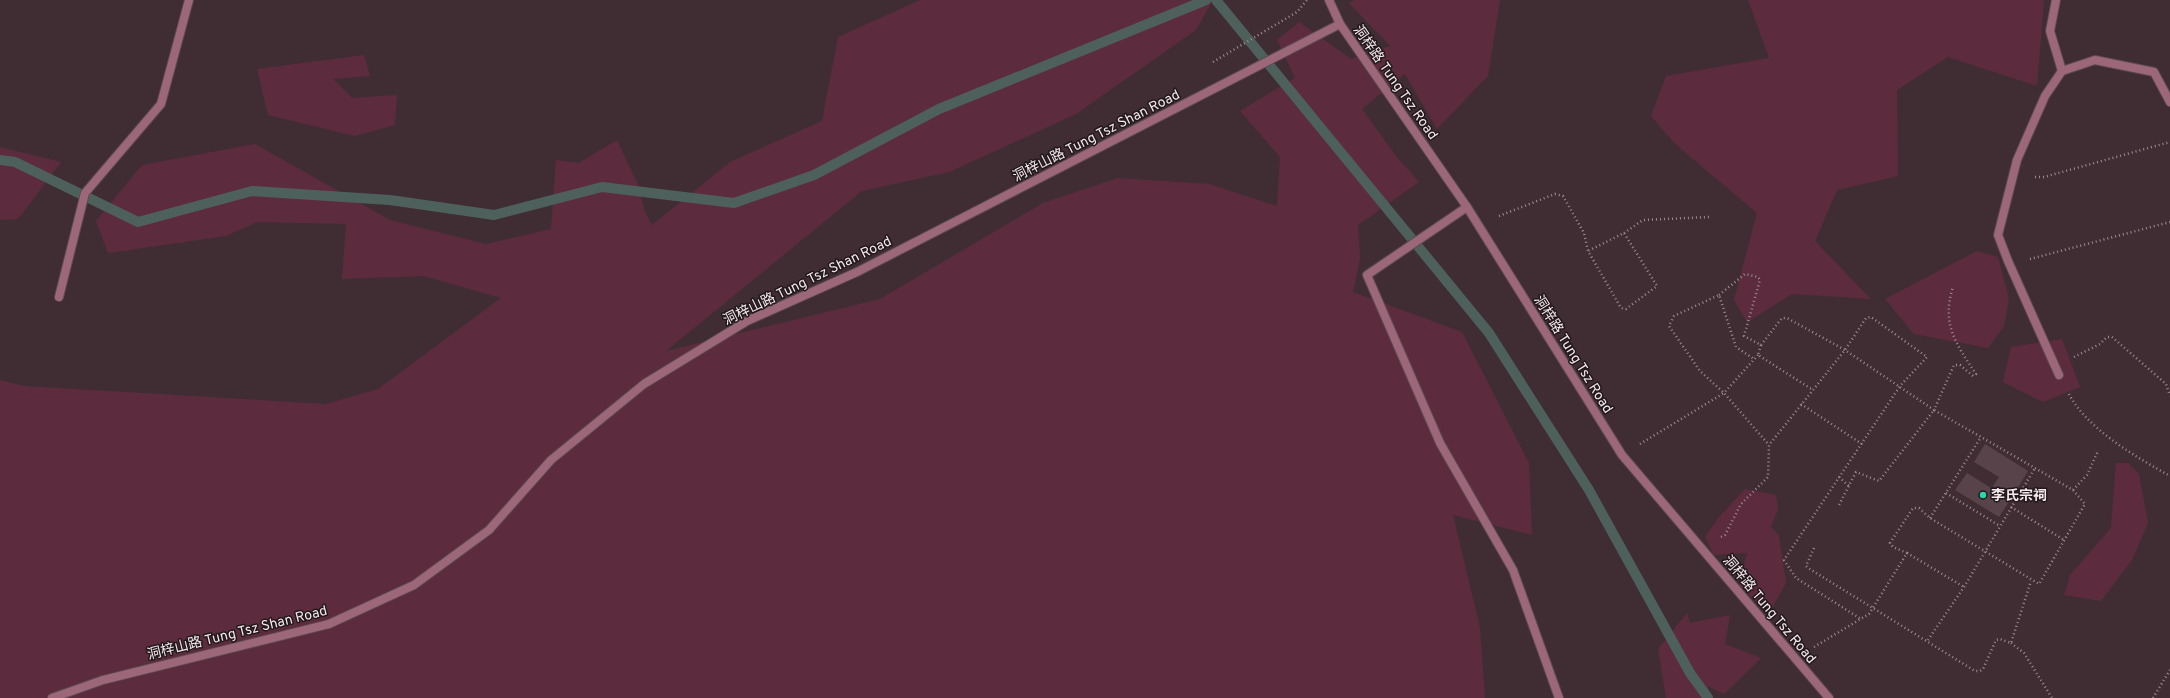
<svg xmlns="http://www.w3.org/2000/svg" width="2170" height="698" font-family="Overpass,'Noto Sans TC',sans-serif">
<rect width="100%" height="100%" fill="#402d33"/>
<g fill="#5c2c3e">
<polygon points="920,0 1213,0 1196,30 1076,114 949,172 862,191 666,351 880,299 1043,203 1118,178 1209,184 1277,206 1280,157 1240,111 1295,78 1277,40 1299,22 1351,59 1390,46 1349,3 1355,0 1500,0 1488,76 1437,129 1405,74 1362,109 1397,157 1419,182 1358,225 1360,258 1353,292 1462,332 1529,463 1532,535 1453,515 1480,628 1485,698 0,698 0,380 24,386 326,404 378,389 501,298 424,276 342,279 346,224 257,222 226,236 108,253 96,221 142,165 255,144 390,220 486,244 551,229 556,160 579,163 617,140 639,187 644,210 652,225 730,162 822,121 838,37"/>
<polygon points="1748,0 2044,0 2037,86 1948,57 1897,90 1898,176 1837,190 1815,241 1871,299 1792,294 1747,322 1734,300 1757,213 1674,143 1651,116 1666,76 1769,58"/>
<polygon points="364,55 370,76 333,79 352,98 397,95 395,125 355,136 268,115 257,69"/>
<polygon points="0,147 61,162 18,219 0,220"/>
<polygon points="1977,251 1998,257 2009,299 2004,326 1988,348 1914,334 1885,299"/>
<polygon points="2062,339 2080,387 2043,402 2003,382 2011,347"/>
<polygon points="2116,463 2128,463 2139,474 2148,523 2132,560 2101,601 2064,595 2070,575 2111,528"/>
<polygon points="1745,489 1776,495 1778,509 1771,527 1779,536 1786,583 1769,613 1739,585 1747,553 1714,555 1705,537 1719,517"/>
<polygon points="1687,613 1690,623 1730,615 1725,644 1761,658 1724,694 1708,686 1710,698 1666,698 1658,649"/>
</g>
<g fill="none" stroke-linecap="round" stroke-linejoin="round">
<g stroke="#4e605b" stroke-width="10">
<polyline points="1216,0 1489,333 1589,490 1690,673 1708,698"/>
<polyline points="0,160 15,162 138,222 252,191 390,200 494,215 602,187 734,203 814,175 939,109 1206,0"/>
</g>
</g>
<g fill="#58434a">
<polygon points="1985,444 2028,471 2012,497 1993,486 1999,477 1974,462"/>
<polygon points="1967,473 2010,500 1999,517 1955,490"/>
</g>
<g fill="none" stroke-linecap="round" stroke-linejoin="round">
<defs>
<g id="lane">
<polyline points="2056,0 2050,31 2062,71"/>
<polyline points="1467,207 1367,275 1440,443 1513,570 1559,698"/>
<polyline points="59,297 85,193 161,104 189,0"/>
<polyline points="2059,375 2008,261 1998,235 2017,160 2045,96 2062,71 2095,60 2154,72 2170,102"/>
</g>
<g id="street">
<polyline points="1329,0 1340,24 1467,207 1622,455 1829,698"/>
<polyline points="52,698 103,680 329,624 414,585 489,530 551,460 644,384 747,321 857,272 1340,24"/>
</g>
</defs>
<use href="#lane" stroke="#5d4b51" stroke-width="10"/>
<use href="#street" stroke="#5d4b51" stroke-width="10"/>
<g stroke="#9c8d91" stroke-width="2.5" stroke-dasharray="1 3" stroke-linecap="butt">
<polyline points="1213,62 1297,12 1307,0"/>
<polyline points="2035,177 2044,177 2170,142"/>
<polyline points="1499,216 1555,194 1563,196 1584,233 1588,251 1621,308 1626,309 1657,286 1624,233 1588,251"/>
<polyline points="1624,233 1643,220 1709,217"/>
<polyline points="2030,259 2170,222"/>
<polyline points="1719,295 1745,274 1758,277 1760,280 1744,336 1761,345 1758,355 1813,390"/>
<path d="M 1761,345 L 1782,318 L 1787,318 L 1845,350 L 1934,410 L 1954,365 L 1960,365 L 1973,376 L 1976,374 C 1956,344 1941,324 1953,287"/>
<polyline points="1758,355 1724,393 1769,445"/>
<polyline points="2074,357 2100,344 2107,337 2112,337 2166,384 2170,396"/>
<path d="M 2069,394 C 2087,429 2136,457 2170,476"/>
<polyline points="1801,404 1862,444"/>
<polyline points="1640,444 1724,393 1700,371 1669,326 1674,316 1719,295 1736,347 1754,359"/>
<polyline points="1839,477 1849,486"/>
<polyline points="2073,490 2087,475 2098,451"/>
<polyline points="1946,493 2000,526"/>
<polyline points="2011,507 2064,540"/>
<polyline points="1930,518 1981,437"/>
<polyline points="1721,537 1725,535 1741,504 1768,477 1769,445 1845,350 1866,318 1871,317 1927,357 1900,386 1784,560 1796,578 1861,619"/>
<polyline points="1814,548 1806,566 1808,568 1975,671 1980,671 1983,669 1996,640 2000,639 2011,643 2031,581"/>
<polyline points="1907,553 1964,587"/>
<polyline points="1928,640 1964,587 2035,468"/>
<polyline points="2011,643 2024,653 2052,698"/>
<polyline points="1814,647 1869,614 1907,553 1893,547 1890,543 1913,508 1919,508 1930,518 2039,584 2085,504 2073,490 1934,410 1879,481 1856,472 1839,505"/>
<polyline points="2153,698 2170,670"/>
</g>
<use href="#lane" stroke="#9c6779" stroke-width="8"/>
<use href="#street" stroke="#9c6779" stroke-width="8"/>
</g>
<circle fill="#2cd5ab" stroke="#21181b" stroke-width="1.5" cx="1983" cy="495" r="4"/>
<g text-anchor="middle" stroke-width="3" stroke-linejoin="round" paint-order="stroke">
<g font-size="14" fill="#f5e8ec" stroke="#21181b">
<text transform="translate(1396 82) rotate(55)" y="5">洞梓路 Tung Tsz Road</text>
<text transform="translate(1096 135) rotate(-27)" y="5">洞梓山路 Tung Tsz Shan Road</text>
<text transform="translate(807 280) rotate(-26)" y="5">洞梓山路 Tung Tsz Shan Road</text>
<text transform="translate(1574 354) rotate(58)" y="5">洞梓路 Tung Tsz Road</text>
<text transform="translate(1770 609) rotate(50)" y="5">洞梓路 Tung Tsz Road</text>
<text transform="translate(237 632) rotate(-14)" y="5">洞梓山路 Tung Tsz Shan Road</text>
</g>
<g font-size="14" font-weight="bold" fill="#f5e8ec" stroke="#21181b" text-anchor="start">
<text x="1991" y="500">李氏宗祠</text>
</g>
</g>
</svg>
